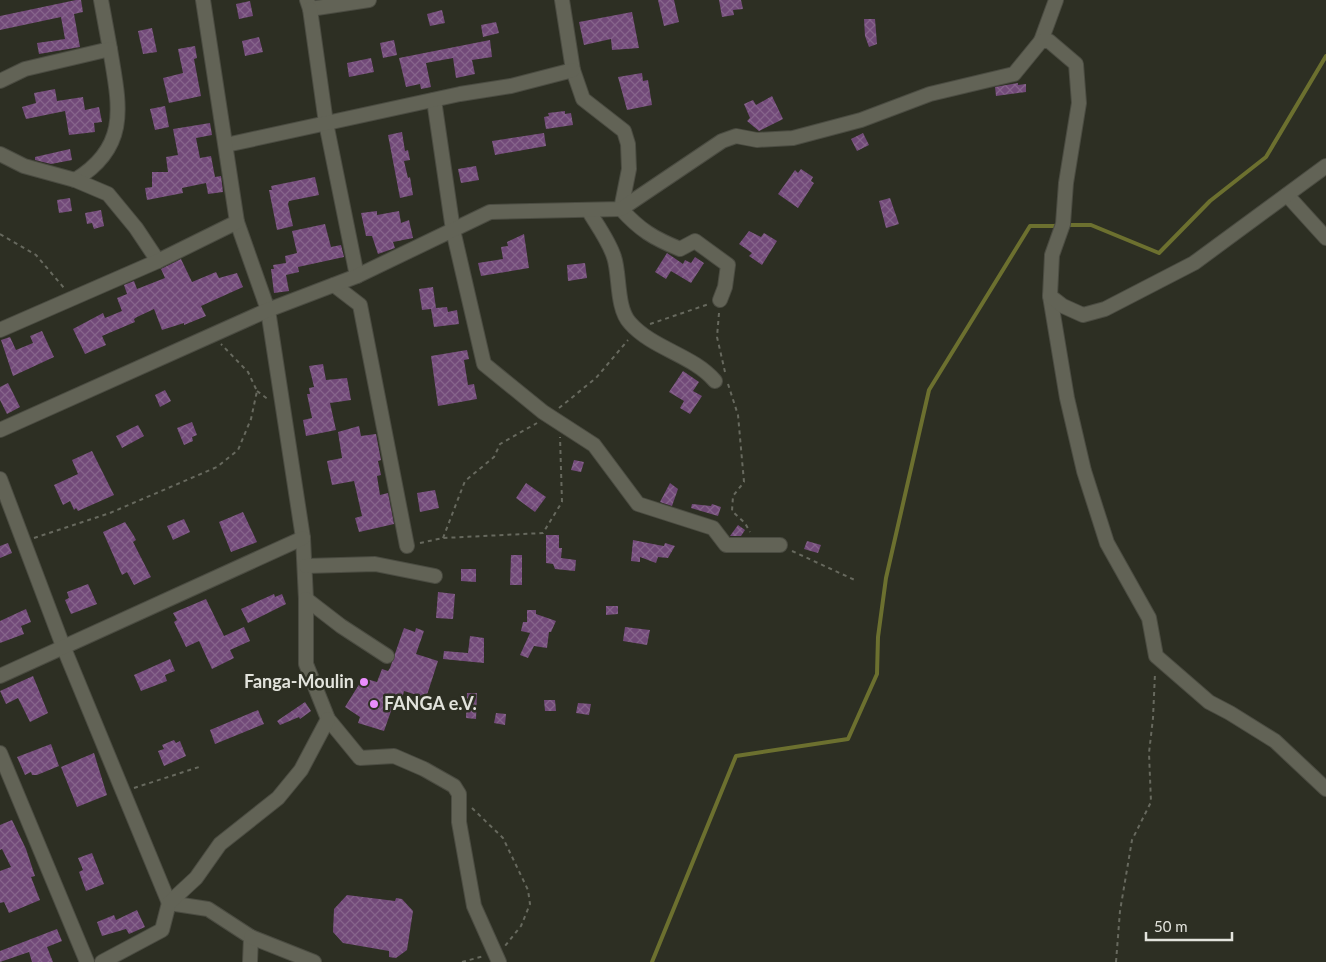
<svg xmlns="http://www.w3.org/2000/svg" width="1326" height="962" font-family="Lato,sans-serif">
<defs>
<pattern id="building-cross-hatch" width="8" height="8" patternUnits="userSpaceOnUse" patternTransform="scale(1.25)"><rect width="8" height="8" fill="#724a79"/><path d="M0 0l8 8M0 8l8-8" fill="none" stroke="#86648b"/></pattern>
</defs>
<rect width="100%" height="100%" fill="#2d2f23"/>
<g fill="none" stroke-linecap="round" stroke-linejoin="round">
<g stroke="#6c702f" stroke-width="4">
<polyline points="1067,225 1091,225 1159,253 1210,201 1266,157 1326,56"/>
<polyline points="652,962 736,756 848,739 877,674 878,637 886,578 929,390 1030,226 1060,226"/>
</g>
</g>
<g fill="url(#building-cross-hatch)">
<polygon points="76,0 81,0 83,12 74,14 80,47 39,54 37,43 65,39 61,17 0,30 0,16"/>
<polygon points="658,0 674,0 679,22 664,26"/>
<polygon points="719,0 741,0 743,9 733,10 734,15 722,17"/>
<polygon points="250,1 253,16 239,19 236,4"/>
<polygon points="442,10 445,23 430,26 427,14"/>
<polygon points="632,12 639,48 612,50 611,39 584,45 579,22"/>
<polygon points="864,19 875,19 877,44 869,47 865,36"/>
<polygon points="496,22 499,33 483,37 481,25"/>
<polygon points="152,28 157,52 143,54 138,31"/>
<polygon points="259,37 263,52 245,56 242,41"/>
<polygon points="394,40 397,55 383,58 380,43"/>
<polygon points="490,40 492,57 472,60 475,74 456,78 453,58 426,63 431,87 421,89 420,84 406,87 399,58"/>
<polygon points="195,46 197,58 194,59 201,96 169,103 163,78 183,73 178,49"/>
<polygon points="371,58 374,72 349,77 347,63"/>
<polygon points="642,73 643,81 648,80 652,105 627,110 618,77"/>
<polygon points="1018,83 1018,85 1026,84 1026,92 996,96 995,87"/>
<polygon points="55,89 57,101 83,97 85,110 99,107 102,122 94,123 95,132 69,135 65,111 26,119 22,107 36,103 34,93"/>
<polygon points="772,96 783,119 759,131 747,121 750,118 744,104 753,100 756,105"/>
<polygon points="165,106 169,127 155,130 150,109"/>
<polygon points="565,111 565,114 571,113 573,125 546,129 544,117 549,116 548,113"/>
<polygon points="210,123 212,135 196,138 200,158 211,156 215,177 221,176 223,192 208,194 206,183 182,188 183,193 147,200 145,188 152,187 152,172 168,172 166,157 178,155 173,129"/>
<polygon points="402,132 405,151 408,150 410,160 404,161 408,178 410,177 413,195 400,198 388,135"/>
<polygon points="544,133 546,146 495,155 492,141"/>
<polygon points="863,133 869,145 857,151 851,139"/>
<polygon points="70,149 72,160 51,164 35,160 35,157"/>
<polygon points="476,166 479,180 461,183 458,169"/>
<polygon points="801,169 813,177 811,181 814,183 798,208 778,194 795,170 798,173"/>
<polygon points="315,177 319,195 289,201 288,204 293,226 277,230 269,190 272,190 271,186"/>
<polygon points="70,198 72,211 59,213 57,200"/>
<polygon points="890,198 899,224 886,228 879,201"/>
<polygon points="101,210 104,226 94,229 92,223 87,224 85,213"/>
<polygon points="377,211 377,215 399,211 401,223 409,220 413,238 393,242 395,248 378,254 372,236 366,236 361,213"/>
<polygon points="325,224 331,247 341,245 344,257 298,267 299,272 286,275 289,291 274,293 271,269 274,269 273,265 286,263 285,256 297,253 292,231"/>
<polygon points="749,231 761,237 764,233 777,241 762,265 749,256 752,253 739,244"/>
<polygon points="524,234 529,268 481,276 478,263 503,259 501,247 508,246 507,242"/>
<polygon points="667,253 683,264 685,260 691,263 695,257 704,263 691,283 671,271 666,279 655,272"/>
<polygon points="181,259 192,282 216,272 219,278 237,273 243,287 201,306 206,316 184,325 184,323 162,330 154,309 137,317 134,319 135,322 102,336 106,345 85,354 73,329 103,313 105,318 122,311 117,298 127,294 124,285 134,281 137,289 165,278 161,269"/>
<polygon points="585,263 587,278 568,281 567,265"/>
<polygon points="433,287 436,308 447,307 448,312 457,310 459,324 434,327 431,309 422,310 419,289"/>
<polygon points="42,331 54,357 13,376 1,340 10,337 16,350 33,343 30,336"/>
<polygon points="467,350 469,359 464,360 468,385 474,384 477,399 438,406 431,356"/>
<polygon points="323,364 326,380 347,378 351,400 330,403 336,430 306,436 303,420 312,418 307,394 310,394 309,388 314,387 309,366"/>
<polygon points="683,371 699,382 693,391 702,396 690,414 680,408 684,401 669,392"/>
<polygon points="8,383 20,407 7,414 0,400 0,387"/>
<polygon points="165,390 171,401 160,407 155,395"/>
<polygon points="192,422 197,435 192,437 193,441 184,445 177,428"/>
<polygon points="138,425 144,436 122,448 116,436"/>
<polygon points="359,426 361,436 376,434 381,460 378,461 381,475 377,476 380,495 388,493 394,524 359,532 355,518 362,516 354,481 332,485 327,461 342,458 338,432"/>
<polygon points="92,451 114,495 78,511 76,508 74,510 70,501 63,505 54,485 78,474 72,460"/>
<polygon points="574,460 584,462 581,472 571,470"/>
<polygon points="526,483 546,497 535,512 516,498"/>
<polygon points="670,483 678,489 672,506 660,502"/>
<polygon points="435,490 439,508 420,512 417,493"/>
<polygon points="692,504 711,506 712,504 721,507 718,516 691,508"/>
<polygon points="243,512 257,542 231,552 219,522"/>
<polygon points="184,519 190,532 173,540 167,526"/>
<polygon points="125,522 134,536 136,540 133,542 151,577 134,585 127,572 122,575 103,532"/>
<polygon points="738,525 745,530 741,536 730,536"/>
<polygon points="546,535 559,535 559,548 562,548 561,558 576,560 575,571 555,569 553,564 546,563"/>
<polygon points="633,540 658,545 664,546 665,543 675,546 668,558 658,557 656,563 640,557 640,562 631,561"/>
<polygon points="807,541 821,545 818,553 804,549"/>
<polygon points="8,543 12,553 0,558 0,546"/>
<polygon points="511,555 522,555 522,585 510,585"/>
<polygon points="461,569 476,569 476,582 461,581"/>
<polygon points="88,584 97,604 71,614 65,600 69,598 67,592"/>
<polygon points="438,592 455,594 453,619 436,618"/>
<polygon points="274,594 275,597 282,594 286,604 248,623 241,609"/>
<polygon points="206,599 224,636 244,627 250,641 230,650 234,658 212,669 199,641 186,647 174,622 177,620 173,613"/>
<polygon points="606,606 618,606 618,614 606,615"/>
<polygon points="26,609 31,622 21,626 24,634 0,643 0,621"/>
<polygon points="527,610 536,610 536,614 556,621 551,632 549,632 547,648 534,646 528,658 520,655 530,633 521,631 523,622 527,622"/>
<polygon points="625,627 650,630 647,645 623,641"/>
<polygon points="404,628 415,632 416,628 424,631 416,654 438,661 426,698 404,691 402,699 396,697 384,731 358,723 360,717 345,707 363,678 377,682 382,669 388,671 390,668"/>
<polygon points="470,636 484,638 484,663 443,659 444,651 468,653"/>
<polygon points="170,659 175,671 165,675 167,681 141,691 134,675"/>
<polygon points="33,676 48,713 30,722 18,698 6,704 0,691"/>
<polygon points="467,693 477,693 476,719 466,718"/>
<polygon points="544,700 555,700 556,711 545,711"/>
<polygon points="305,702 311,711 300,719 299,717 280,725 277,721"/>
<polygon points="578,703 591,704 589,715 576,713"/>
<polygon points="258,710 264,724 215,744 210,730"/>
<polygon points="496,713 506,714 505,725 494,723"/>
<polygon points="174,740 176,743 180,741 186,756 164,766 158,751 164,749 162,745"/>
<polygon points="51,744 59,766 37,775 32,775 31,772 25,775 17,757"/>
<polygon points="94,753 107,795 77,807 61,767"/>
<polygon points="12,820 26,849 35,876 31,877 40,900 9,913 4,902 0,903 0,871 11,867 2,849 0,850 0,825"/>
<polygon points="92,853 104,884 86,891 79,872 83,870 78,858"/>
<polygon points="347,895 395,901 396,898 402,899 413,911 407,950 396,958 389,957 389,951 343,943 333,932 334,909"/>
<polygon points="137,910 145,927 129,934 126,929 102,936 97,922 114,915 116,920"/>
<polygon points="57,929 62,941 47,947 53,962 32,962 29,952 0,962 0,951"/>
</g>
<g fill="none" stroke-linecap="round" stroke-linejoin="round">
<defs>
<g id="street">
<polyline points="101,0 110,49"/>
<polyline points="307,0 310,9 369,0"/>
<path d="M 562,0 L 573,70 L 583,99 L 624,131 L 628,144 L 629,169 L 621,209 C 640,230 653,238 680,249 L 695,241 L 728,265 L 725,287 L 720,300"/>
<polyline points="310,9 326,123 357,276"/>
<polyline points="1041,41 1056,0"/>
<path d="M 0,81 L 25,69 L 110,49 C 119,104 131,146 75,180"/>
<polyline points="434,100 453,230 484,364 543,412 594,445 638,504 713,528 726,545 780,545"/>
<polyline points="226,145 460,94 511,86 573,70"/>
<polyline points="0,154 24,166 75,180 108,194 136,228 158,261"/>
<polyline points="1287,195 1326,238"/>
<path d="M 588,210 C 597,225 609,241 614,257 C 620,274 616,308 630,323 C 653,349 693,355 715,381"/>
<polyline points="237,222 268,310 303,538 306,599"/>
<polyline points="334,285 360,305 407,546"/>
<polyline points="1050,296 1067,398 1084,471 1107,543 1149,618 1156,656 1209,702 1230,713 1275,741 1326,789"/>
<polyline points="0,330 158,261 237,222 203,0"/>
<polyline points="0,430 268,310 357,276 490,212 621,209 722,141 736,136 757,140 793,138 861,120 930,94 1014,74 1041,41 1049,41 1076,64 1079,103 1066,183 1063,224 1052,255 1050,296 1063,306 1083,315 1105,309 1194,263 1326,166"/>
<polyline points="0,479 63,646 169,903 208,909 251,937 250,962"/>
<polyline points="306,566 375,564 435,576"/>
<polyline points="387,656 341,626 306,599 306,664 328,719 360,758 394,756 424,769 454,786 459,794 459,822 474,906 499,962"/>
<polyline points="0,676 303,538"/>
<polyline points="0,753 87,962"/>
<polyline points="251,937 314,962"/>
<polyline points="102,962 162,930 169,903 196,878 220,844 278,798 301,770 328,719"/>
</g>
</defs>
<use href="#street" stroke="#4b4c42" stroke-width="16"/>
<g stroke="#67695e" stroke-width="2" stroke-dasharray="4 4" stroke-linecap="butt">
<polyline points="0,234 36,255 64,288"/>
<polyline points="719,313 717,337 725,372"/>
<polyline points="650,324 709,304"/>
<polyline points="728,384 738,415 744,482 733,496 732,511 745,523 750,532"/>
<polyline points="257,391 269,400"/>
<polyline points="559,408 596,378 628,340"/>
<polyline points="34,538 110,513 217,467 238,450 251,419 257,391 248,372 221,344"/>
<polyline points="443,538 465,481 494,457 500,444 537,423"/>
<polyline points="420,543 443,538 543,533 562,502 560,437"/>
<polyline points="792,551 857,581"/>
<polyline points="134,788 199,767"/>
<polyline points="472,808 503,838 528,890 530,904 521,926 505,946"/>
<polyline points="462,962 484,956"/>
<polyline points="1116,962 1120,911 1132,840 1151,802 1149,753 1153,718 1155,673"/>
</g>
<use href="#street" stroke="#626356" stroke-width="14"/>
</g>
<g fill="#ea8dfc" stroke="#2d2f23" stroke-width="2">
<circle cx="364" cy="682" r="5"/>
<circle cx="374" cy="704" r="5"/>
</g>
<g text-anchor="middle" stroke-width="5" stroke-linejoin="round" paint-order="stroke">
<g font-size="18" font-weight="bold" fill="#e2e3dc" stroke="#2d2f23" text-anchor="end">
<text x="354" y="688">Fanga-Moulin</text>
<text x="384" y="710" text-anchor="start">FANGA e.V.</text>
</g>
</g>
<path d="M1146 932v8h86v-8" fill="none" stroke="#e2e3dc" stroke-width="2.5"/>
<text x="1154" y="932" font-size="15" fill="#e2e3dc" stroke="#2d2f23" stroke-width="4" paint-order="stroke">50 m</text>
</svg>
